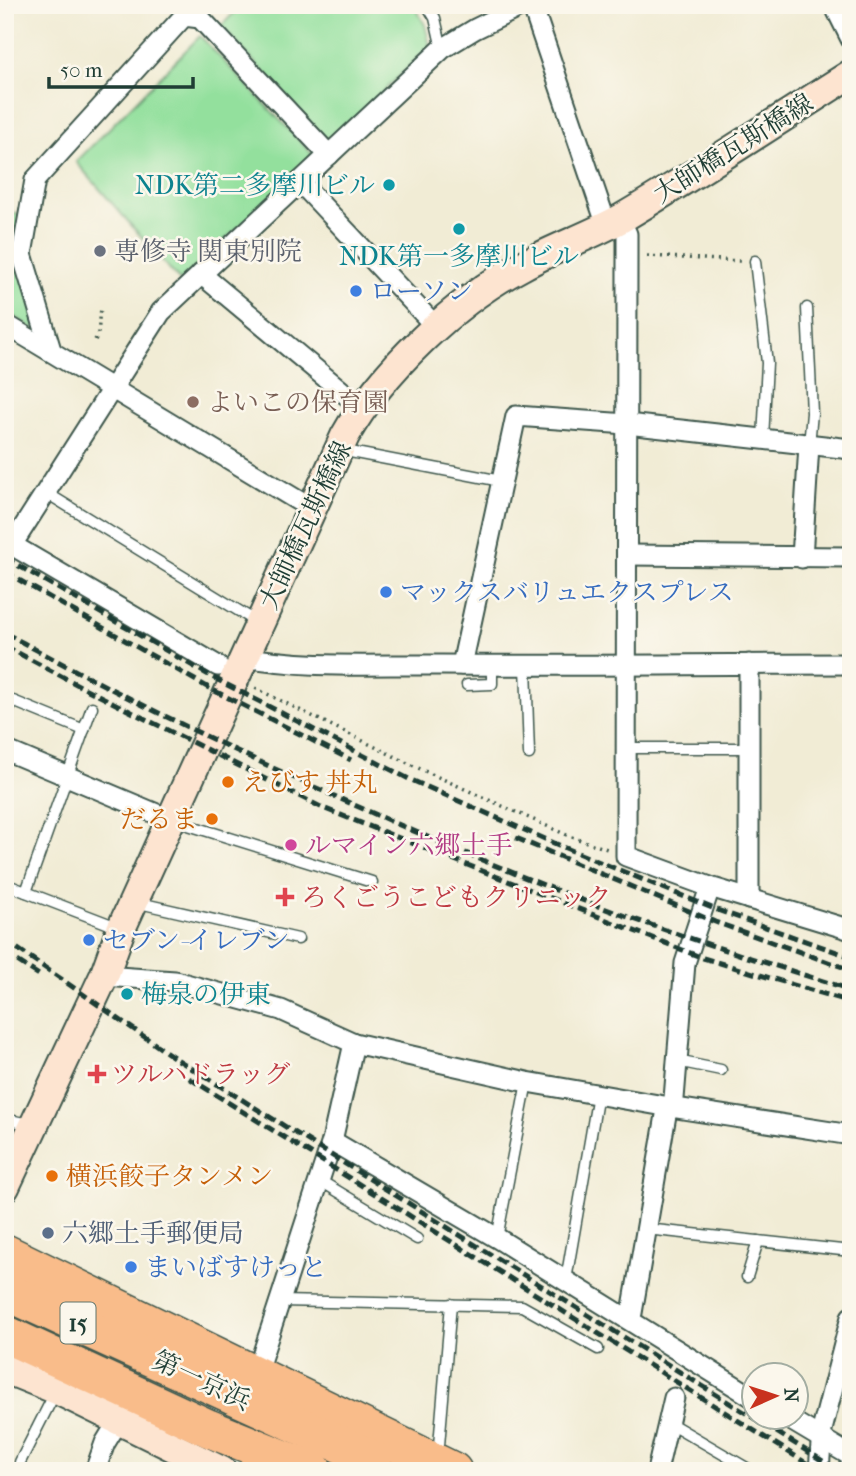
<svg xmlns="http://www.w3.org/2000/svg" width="856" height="1476" font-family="'IM FELL French Canon','Noto Serif JP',serif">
<rect width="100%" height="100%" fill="#fbf7ec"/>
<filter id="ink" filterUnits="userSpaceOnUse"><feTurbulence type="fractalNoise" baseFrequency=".0143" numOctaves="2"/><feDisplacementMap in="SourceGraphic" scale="14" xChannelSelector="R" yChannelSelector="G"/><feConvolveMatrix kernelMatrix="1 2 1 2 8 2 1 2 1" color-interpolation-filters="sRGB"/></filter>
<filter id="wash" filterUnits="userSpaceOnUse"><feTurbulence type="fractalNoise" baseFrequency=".00686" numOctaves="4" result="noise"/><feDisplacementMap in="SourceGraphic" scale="28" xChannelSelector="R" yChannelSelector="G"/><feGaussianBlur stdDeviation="1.57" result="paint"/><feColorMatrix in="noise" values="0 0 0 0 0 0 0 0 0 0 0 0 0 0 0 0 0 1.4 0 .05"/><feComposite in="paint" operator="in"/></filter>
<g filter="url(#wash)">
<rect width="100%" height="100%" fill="#f1ecd5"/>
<g fill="#93e09d" stroke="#598e68" stroke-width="2">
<polygon points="242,5 414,5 425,25 430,46 330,144 221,26"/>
<polygon points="200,36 315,157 180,281 76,162"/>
<polygon points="15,212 20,215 36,330 5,311 5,228"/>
</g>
</g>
<g filter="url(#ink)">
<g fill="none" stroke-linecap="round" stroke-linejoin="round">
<defs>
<g id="lane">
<polyline points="427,5 435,18 442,49"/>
<polyline points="755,261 767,363 763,439"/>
<polyline points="807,308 812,413 809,445"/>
<polyline points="340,450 501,481"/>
<polyline points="45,492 257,622"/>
<polyline points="526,665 529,754"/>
<polyline points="467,685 492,684 492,665"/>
<polyline points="5,718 13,701 84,730"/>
<polyline points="627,748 749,748"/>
<polyline points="172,820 372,882"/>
<polyline points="5,884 117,927"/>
<polyline points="26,892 92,707"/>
<polyline points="135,902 298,939"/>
<polyline points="677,1061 721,1070"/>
<polyline points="5,1119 33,1125"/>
<polyline points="319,1180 417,1239"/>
<polyline points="646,1229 851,1251"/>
<polyline points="497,1238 527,1082"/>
<polyline points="747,1277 758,1241"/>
<polyline points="566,1280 598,1094"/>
<polyline points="280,1301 522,1306 598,1349"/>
<polyline points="668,1422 752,1471"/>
<polyline points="438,1457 451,1304"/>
<polyline points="20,1462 56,1391"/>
</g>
<g id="street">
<polyline points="532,5 607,226"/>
<polyline points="834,5 851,39"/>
<polyline points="300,182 437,328"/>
<polyline points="620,219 627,234 627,256 626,856 710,887 851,930"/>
<polyline points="201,274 362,408"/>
<polyline points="5,324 312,509"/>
<polyline points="51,350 22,254 35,180 184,16 200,18 329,155"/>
<polyline points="5,541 218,666"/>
<polyline points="12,545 161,312 442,49 475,29 524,5"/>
<polyline points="627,555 851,557"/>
<polyline points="802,558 809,445"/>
<path d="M 245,657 C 309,669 377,664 442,665 C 578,666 714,664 851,664"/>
<polyline points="749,664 749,899"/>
<polyline points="462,665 516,416 627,424 851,449"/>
<polyline points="5,750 171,820"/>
<polyline points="104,976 175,981 281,1010 354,1043 527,1082 670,1107 851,1135"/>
<polyline points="332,1141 497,1238 754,1398"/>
<polyline points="629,1319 632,1313 666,1115 674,1099 685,963 710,887"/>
<polyline points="252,1371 261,1359 332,1141 354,1043"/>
<polyline points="784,1416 851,1456"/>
<polyline points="95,1471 105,1443 119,1420"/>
<polyline points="657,1471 674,1398"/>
<polyline points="819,1471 822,1430 851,1317"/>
</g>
<g id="secondary">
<path d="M 5,1187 L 104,976 L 121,929 L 345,436 C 381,372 456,300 522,266 C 554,248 590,236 622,218 C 700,172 775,122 851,74"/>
<polyline points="5,1369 57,1390 222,1471"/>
</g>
<g id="highway">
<polyline points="5,1253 453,1471"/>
<polyline points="5,1291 373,1459"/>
<polyline points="5,1334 208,1428 314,1471"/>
</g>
</defs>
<use href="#lane" stroke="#3e574c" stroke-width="13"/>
<use href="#street" stroke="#3e574c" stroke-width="23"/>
<use href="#secondary" stroke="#3e574c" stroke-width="32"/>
<use href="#highway" stroke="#3e574c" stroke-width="40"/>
<g stroke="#3e574c" stroke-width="3.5" stroke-dasharray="2 5" stroke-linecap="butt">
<polyline points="5,14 11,5"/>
<polyline points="647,256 740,261"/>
<path d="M 95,340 C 102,328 96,319 102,309"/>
<polyline points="255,688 416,767 569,836 607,849"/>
</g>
<use href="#lane" stroke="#fff" stroke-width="10"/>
<use href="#street" stroke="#fff" stroke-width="19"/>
<use href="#secondary" stroke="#fde4d0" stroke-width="28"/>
<use href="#highway" stroke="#f9bc8a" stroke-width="37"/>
<g stroke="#1f3d34" stroke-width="5" stroke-dasharray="10 5" stroke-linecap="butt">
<polyline points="5,558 214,678 409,779 563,847 717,910 851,957"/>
<polyline points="5,572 209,688 351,760"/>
<path d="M 5,633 C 180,728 361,812 546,886 C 645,926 749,957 851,990"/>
<polyline points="5,646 80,686 323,808 703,958 851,1002"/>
<polyline points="516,838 715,922 851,970"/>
<polyline points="5,940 175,1058 839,1471"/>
<polyline points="5,953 39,975"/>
<polyline points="189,1078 819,1471"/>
</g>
</g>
</g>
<g fill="#0f9aa8" stroke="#fbf7ec" stroke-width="2.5">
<circle cx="389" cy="185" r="7"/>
<circle cx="459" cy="229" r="7"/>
<circle cx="127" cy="994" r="7"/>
</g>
<circle fill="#6b7280" stroke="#fbf7ec" stroke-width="2.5" cx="100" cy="251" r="7"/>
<g fill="#3f7fe0" stroke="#fbf7ec" stroke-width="2.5">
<circle cx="356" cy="291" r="7"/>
<circle cx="386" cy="592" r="7"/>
<circle cx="89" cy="940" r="7"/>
<circle cx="131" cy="1267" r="7"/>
</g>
<circle fill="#8d6e63" stroke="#fbf7ec" stroke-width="2.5" cx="193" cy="402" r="7"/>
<g fill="#e8710a" stroke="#fbf7ec" stroke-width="2.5">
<circle cx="228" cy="782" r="7"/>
<circle cx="212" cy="819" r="7"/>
<circle cx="52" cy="1176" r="7"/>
</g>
<circle fill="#d1479c" stroke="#fbf7ec" stroke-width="2.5" cx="291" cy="845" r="7"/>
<g fill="#e0444e" stroke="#fbf7ec" stroke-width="2.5">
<path d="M281.5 886.5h7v7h7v7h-7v7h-7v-7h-7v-7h7z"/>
<path d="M93.5 1063.5h7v7h7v7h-7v7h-7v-7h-7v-7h7z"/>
</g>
<circle fill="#5c6f8a" stroke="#fbf7ec" stroke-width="2.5" cx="48" cy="1233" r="7"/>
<g text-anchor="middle" stroke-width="5" stroke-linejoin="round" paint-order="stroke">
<rect fill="#fbf7ec" stroke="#61756b" stroke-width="2" x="60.5" y="1302.5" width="35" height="41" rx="5"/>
<g font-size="24" font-weight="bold" fill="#1f3d34">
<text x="78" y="1331">15</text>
</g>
<g font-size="26" fill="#1f3d34" stroke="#fbf7ec">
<text transform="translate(733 148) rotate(-32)" y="9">大師橋瓦斯橋線</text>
<text transform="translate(305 525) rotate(-65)" y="9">大師橋瓦斯橋線</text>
<text transform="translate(202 1380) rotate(25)" y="9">第一京浜</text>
</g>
<g font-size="26" fill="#0d838f" stroke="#fbf7ec" text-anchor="end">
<text x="375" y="194">NDK第二多摩川ビル</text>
<text x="459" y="265" text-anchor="middle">NDK第一多摩川ビル</text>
<text x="141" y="1003" text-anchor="start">梅泉の伊東</text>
</g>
<g font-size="26" fill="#5b616d" stroke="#fbf7ec" text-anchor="start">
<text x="114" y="260">専修寺 関東別院</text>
</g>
<g font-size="26" fill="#366cbe" stroke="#fbf7ec" text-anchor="start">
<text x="370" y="300">ローソン</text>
<text x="400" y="601">マックスバリュエクスプレス</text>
<text x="103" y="949">セブン-イレブン</text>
<text x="145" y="1276">まいばすけっと</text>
</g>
<g font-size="26" fill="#785e54" stroke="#fbf7ec" text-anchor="start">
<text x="207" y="411">よいこの保育園</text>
</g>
<g font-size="26" fill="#c56008" stroke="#fbf7ec" text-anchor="start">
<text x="242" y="791">えびす 丼丸</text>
<text x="198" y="828" text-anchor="end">だるま</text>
<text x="66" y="1185">横浜餃子タンメン</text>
</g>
<g font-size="26" fill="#b23c85" stroke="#fbf7ec" text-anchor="start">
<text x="305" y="854">ルマイン六郷土手</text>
</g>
<g font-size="26" fill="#be3a42" stroke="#fbf7ec" text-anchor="start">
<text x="301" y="906">ろくごうこどもクリニック</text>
<text x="111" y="1083">ツルハドラッグ</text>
</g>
<g font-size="26" fill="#4e5e75" stroke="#fbf7ec" text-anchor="start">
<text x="62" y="1242">六郷土手郵便局</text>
</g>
</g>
<rect width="856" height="1476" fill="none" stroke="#fbf7ec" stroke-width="28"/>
<g transform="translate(775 1396) rotate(87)"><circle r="33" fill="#fbf7ec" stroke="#a3ada2" stroke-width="2"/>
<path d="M0-5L12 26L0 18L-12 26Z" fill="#c8321e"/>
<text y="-10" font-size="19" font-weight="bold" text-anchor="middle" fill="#1f3d34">N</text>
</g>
<path d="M49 77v10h144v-10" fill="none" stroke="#1f3d34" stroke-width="3.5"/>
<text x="60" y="77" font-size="21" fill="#1f3d34" stroke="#fbf7ec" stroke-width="5" paint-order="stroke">50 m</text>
</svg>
